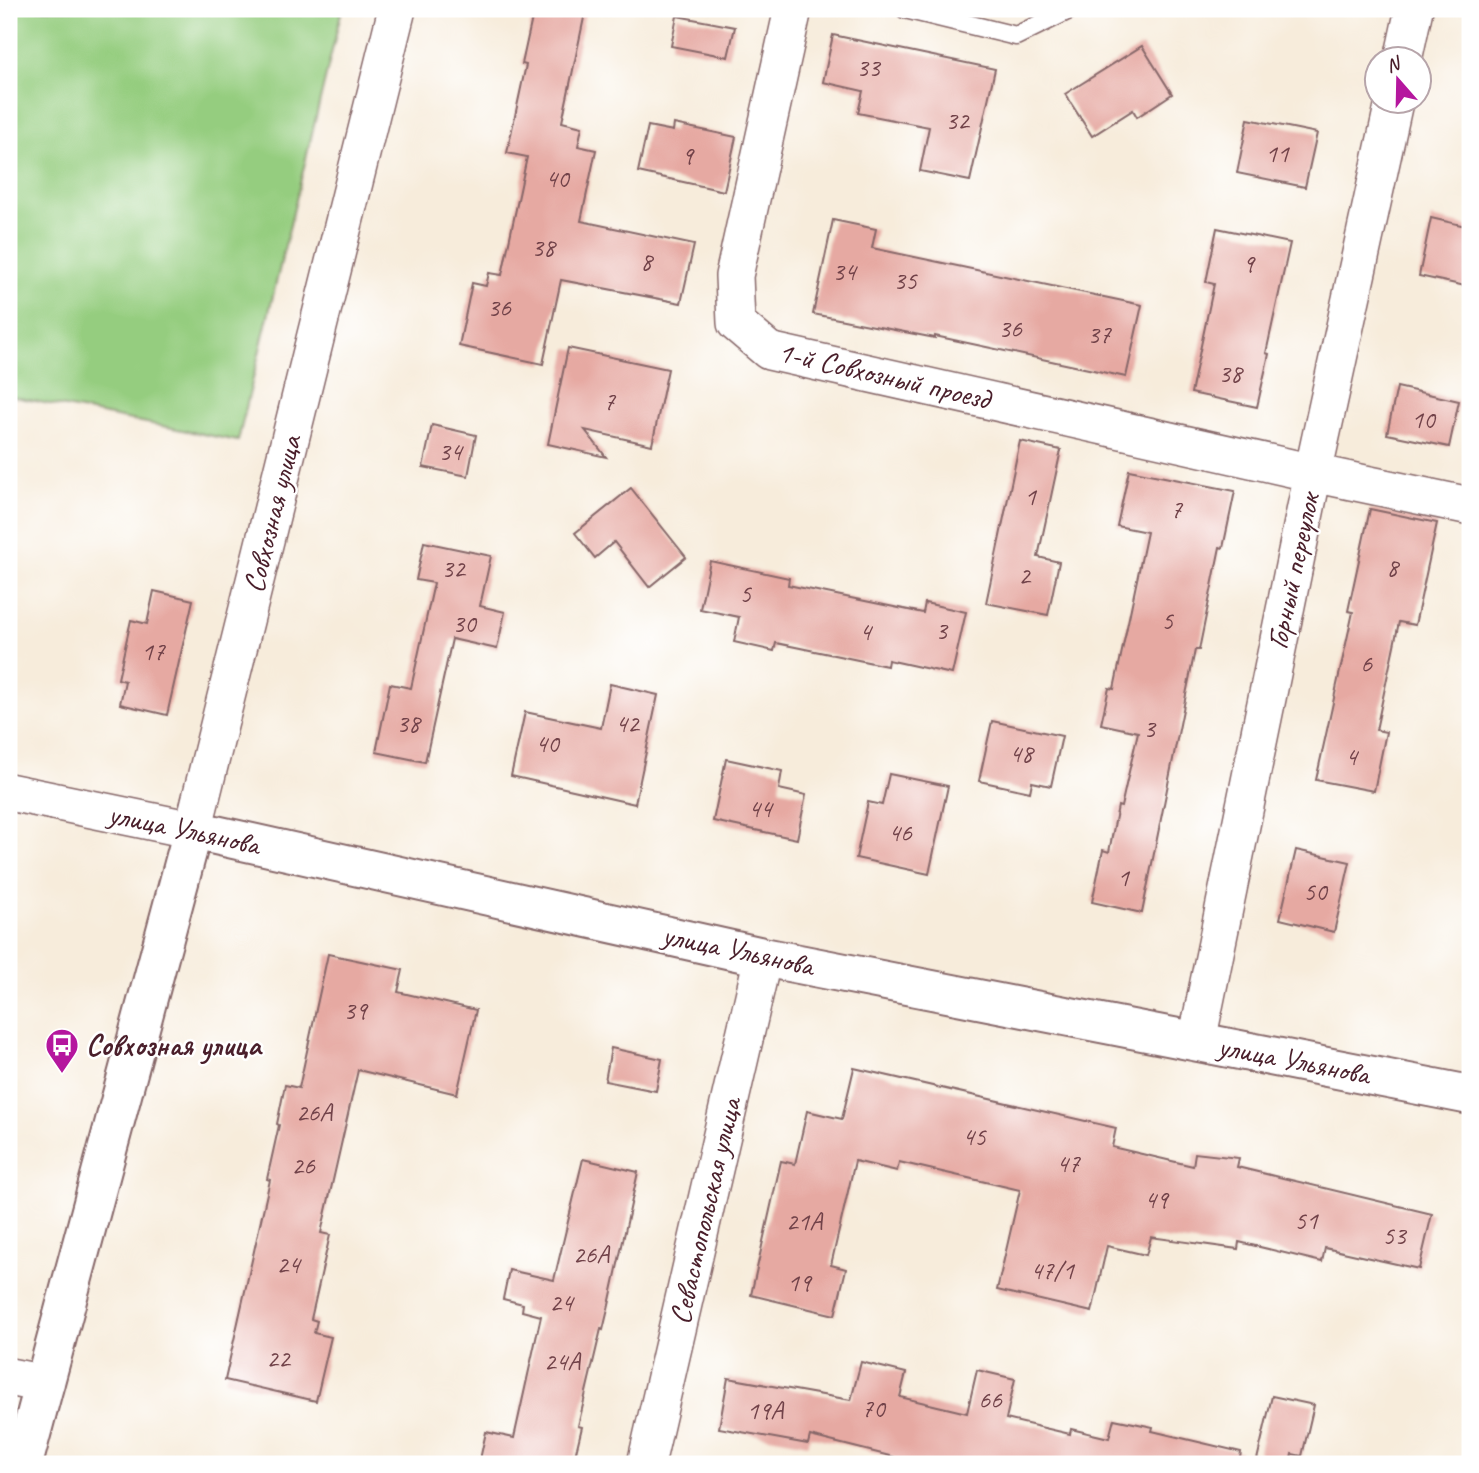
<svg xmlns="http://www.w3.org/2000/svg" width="1479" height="1473" font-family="Caveat,sans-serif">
<rect width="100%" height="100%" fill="#fff"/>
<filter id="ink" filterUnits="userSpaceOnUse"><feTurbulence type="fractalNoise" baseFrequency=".0143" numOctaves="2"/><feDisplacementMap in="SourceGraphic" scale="14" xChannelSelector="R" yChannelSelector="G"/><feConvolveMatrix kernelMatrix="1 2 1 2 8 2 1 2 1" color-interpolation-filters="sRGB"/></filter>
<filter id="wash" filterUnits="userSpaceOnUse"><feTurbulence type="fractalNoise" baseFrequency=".00686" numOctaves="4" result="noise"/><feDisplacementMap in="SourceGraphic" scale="28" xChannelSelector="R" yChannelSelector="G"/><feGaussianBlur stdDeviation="1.57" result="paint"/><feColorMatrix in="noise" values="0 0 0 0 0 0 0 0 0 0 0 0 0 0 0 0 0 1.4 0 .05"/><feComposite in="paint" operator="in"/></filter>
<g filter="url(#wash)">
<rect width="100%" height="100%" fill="#f7ecdb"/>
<polygon fill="#95cd7f" stroke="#707655" stroke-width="2" points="9,9 342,9 238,441 9,396"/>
<g id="blocks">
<g fill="#e6a9a2">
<polygon points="534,9 566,9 585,13 562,122 582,127 578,146 596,150 581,221 694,245 681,303 561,280 543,364 459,346 472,283 486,286 489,273 502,275 527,157 507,153 526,65 522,64"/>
<polygon points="677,16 735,27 728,57 671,46"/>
<polygon points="833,35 995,69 970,181 920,171 929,127 858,113 863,91 823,82"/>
<polygon points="1142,46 1172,94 1137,117 1133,110 1092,136 1065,94"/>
<polygon points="1248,119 1317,133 1305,187 1237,173"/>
<polygon points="674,124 736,137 724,191 638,172 648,126 673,131"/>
<polygon points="1431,218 1470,227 1470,287 1419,276"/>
<polygon points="833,220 876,229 872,248 1142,305 1126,377 935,336 935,338 813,314"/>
<polygon points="1217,228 1290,243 1266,353 1269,354 1257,407 1191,393 1214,284 1206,282"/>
<polygon points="568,348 668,369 652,445 585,430 606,457 548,444"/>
<polygon points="1397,387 1459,401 1449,447 1387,434"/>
<polygon points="432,425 476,435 468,476 423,467"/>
<polygon points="1020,441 1061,450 1038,557 1059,562 1048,615 986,603"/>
<polygon points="1129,470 1235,491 1223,548 1220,547 1199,650 1195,650 1142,913 1092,902 1103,850 1109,852 1118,806 1121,807 1138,732 1101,724 1109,688 1114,689 1147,532 1117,526"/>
<polygon points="631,488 686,557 649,587 614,542 595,558 575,533"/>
<polygon points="1370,509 1437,523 1415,625 1399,622 1376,730 1386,732 1374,791 1316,780 1353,612 1348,611"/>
<polygon points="424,542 491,556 480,606 505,612 497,649 452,639 425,762 376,752 390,684 411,688 434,583 416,580"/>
<polygon points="710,561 789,578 788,585 923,613 925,603 966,612 952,674 888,660 887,666 776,643 774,651 734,642 739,617 700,609"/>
<polygon points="154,591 193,600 167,715 120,704 125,681 118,679 131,620 147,624"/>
<polygon points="610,684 658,695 635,804 511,776 525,712 601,728"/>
<polygon points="992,721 1062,736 1051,786 1032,782 1030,792 979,781"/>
<polygon points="726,759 782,771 779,789 806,795 797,839 713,821"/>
<polygon points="889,774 948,786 929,874 856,858 868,802 882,805"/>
<polygon points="1296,850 1350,862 1334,932 1280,919"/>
<polygon points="328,954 403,970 398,992 476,1010 457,1094 358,1070 321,1233 330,1235 311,1319 317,1321 314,1333 331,1337 316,1401 225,1380 270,1180 267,1179 279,1125 277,1124 285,1085 299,1088"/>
<polygon points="611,1048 662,1059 656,1091 605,1081"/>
<polygon points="854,1068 1116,1128 1112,1147 1193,1166 1195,1153 1239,1158 1237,1167 1432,1214 1419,1269 1325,1248 1322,1262 1239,1242 1238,1249 1151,1237 1146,1255 1107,1246 1092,1312 997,1290 1020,1190 899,1162 897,1171 855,1161 831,1265 846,1269 835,1315 751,1295 781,1161 795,1164 807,1111 842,1119"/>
<polygon points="583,1159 638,1172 609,1305 603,1330 601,1329 578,1426 582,1427 573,1464 479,1464 486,1432 514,1438 541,1316 522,1311 523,1304 503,1299 509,1270 554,1280"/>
<polygon points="861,1362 906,1373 900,1397 967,1413 977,1370 1015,1379 1006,1419 1070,1434 1071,1429 1109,1438 1114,1419 1153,1427 1152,1431 1241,1452 1239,1464 893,1464 894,1457 810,1436 808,1444 719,1428 728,1378 851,1400"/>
<polygon points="1272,1396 1314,1405 1302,1456 1292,1454 1290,1464 1256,1464"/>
</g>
</g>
</g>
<g filter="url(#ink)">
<use href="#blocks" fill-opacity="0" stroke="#876769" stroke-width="2"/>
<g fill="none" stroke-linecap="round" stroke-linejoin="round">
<defs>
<polyline id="lane" points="905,9 1016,36 1071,9"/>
<g id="street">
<polyline points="793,9 734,276 736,323 769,351 1313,473 1470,506"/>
<polyline points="1403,60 1414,9"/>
<polyline points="9,792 193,830 397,9"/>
<polyline points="1197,1041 1313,473 1394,102"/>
<polyline points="9,1377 45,1384"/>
<polyline points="646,1464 763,957"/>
</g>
<polyline id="secondary" points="23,1464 193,830 763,957 1470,1095"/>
</defs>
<use href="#lane" stroke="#876769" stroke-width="21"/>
<use href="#street" stroke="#876769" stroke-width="40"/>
<use href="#secondary" stroke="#876769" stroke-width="42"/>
<use href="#lane" stroke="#fff" stroke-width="18"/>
<use href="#street" stroke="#fff" stroke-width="37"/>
<use href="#secondary" stroke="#fff" stroke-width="38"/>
</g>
</g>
<defs>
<symbol id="bus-pin" viewBox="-11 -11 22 30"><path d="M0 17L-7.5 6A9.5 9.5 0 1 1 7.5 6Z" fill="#b5179e" stroke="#fff"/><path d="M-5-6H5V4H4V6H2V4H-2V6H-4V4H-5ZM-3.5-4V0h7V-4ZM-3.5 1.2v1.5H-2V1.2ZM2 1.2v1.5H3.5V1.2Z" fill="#fff"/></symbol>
</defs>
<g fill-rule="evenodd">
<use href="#bus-pin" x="43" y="1026" width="38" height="52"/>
</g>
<g text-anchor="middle" stroke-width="5" stroke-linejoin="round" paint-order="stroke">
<g font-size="26" fill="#714249">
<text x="868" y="76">33</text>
<text x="957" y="129">32</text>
<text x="1277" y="162">11</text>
<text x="687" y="164">9</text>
<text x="557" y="187">40</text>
<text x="543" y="256">38</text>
<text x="646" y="270">8</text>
<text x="1248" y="272">9</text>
<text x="844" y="280">34</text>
<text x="905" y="289">35</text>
<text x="499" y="316">36</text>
<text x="1010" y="337">36</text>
<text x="1099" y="343">37</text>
<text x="1230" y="382">38</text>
<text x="609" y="410">7</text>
<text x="1423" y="428">10</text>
<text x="450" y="460">34</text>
<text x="1030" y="505">1</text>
<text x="1176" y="518">7</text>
<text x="1392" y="576">8</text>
<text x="453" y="577">32</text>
<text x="1024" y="584">2</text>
<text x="745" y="602">5</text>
<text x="1167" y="629">5</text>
<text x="464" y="632">30</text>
<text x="941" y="639">3</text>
<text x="865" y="640">4</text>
<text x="153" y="660">17</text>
<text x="1366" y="672">6</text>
<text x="408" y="732">38</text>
<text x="627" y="732">42</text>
<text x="1149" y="737">3</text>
<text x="547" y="752">40</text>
<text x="1021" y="762">48</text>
<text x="1351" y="765">4</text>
<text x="760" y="817">44</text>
<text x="900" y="841">46</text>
<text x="1123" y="886">1</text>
<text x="1315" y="900">50</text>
<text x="355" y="1019">39</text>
<text x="314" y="1121">26А</text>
<text x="974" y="1145">45</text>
<text x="1068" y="1172">47</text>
<text x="303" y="1174">26</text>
<text x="1156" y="1208">49</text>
<text x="1306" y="1229">51</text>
<text x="804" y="1230">21А</text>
<text x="1394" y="1244">53</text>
<text x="591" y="1263">26А</text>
<text x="288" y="1273">24</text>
<text x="1052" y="1279">47/1</text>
<text x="799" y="1291">19</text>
<text x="561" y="1311">24</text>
<text x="278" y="1367">22</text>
<text x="562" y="1370">24А</text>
<text x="990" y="1408">66</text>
<text x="873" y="1417">70</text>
<text x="765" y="1419">19А</text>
</g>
<g font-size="30" fill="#4a1f2b" stroke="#fff">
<text transform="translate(884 375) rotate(13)" y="10">1-й Совхозный проезд</text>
<text transform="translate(272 514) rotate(-76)" y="10">Совхозная улица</text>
<text transform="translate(1293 571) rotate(-78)" y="10">Горный переулок</text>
<text transform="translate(184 829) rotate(12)" y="10">улица Ульянова</text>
<text transform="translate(738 950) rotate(12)" y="10">улица Ульянова</text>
<text transform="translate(1294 1060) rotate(11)" y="10">улица Ульянова</text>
<text transform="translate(705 1211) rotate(-77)" y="10">Севастопольская улица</text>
</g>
<g font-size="30" font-weight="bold" fill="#4a1f2b" stroke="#fff" text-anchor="start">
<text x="86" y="1055">Совхозная улица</text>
</g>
</g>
<rect width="1479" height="1473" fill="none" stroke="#fff" stroke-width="35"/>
<g transform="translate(1398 80) rotate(340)"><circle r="33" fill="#ffffff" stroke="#b7a5aa" stroke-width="2"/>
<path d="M0-5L12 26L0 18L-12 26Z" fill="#b5179e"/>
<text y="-10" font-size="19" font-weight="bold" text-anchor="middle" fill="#4a1f2b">N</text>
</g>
</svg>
